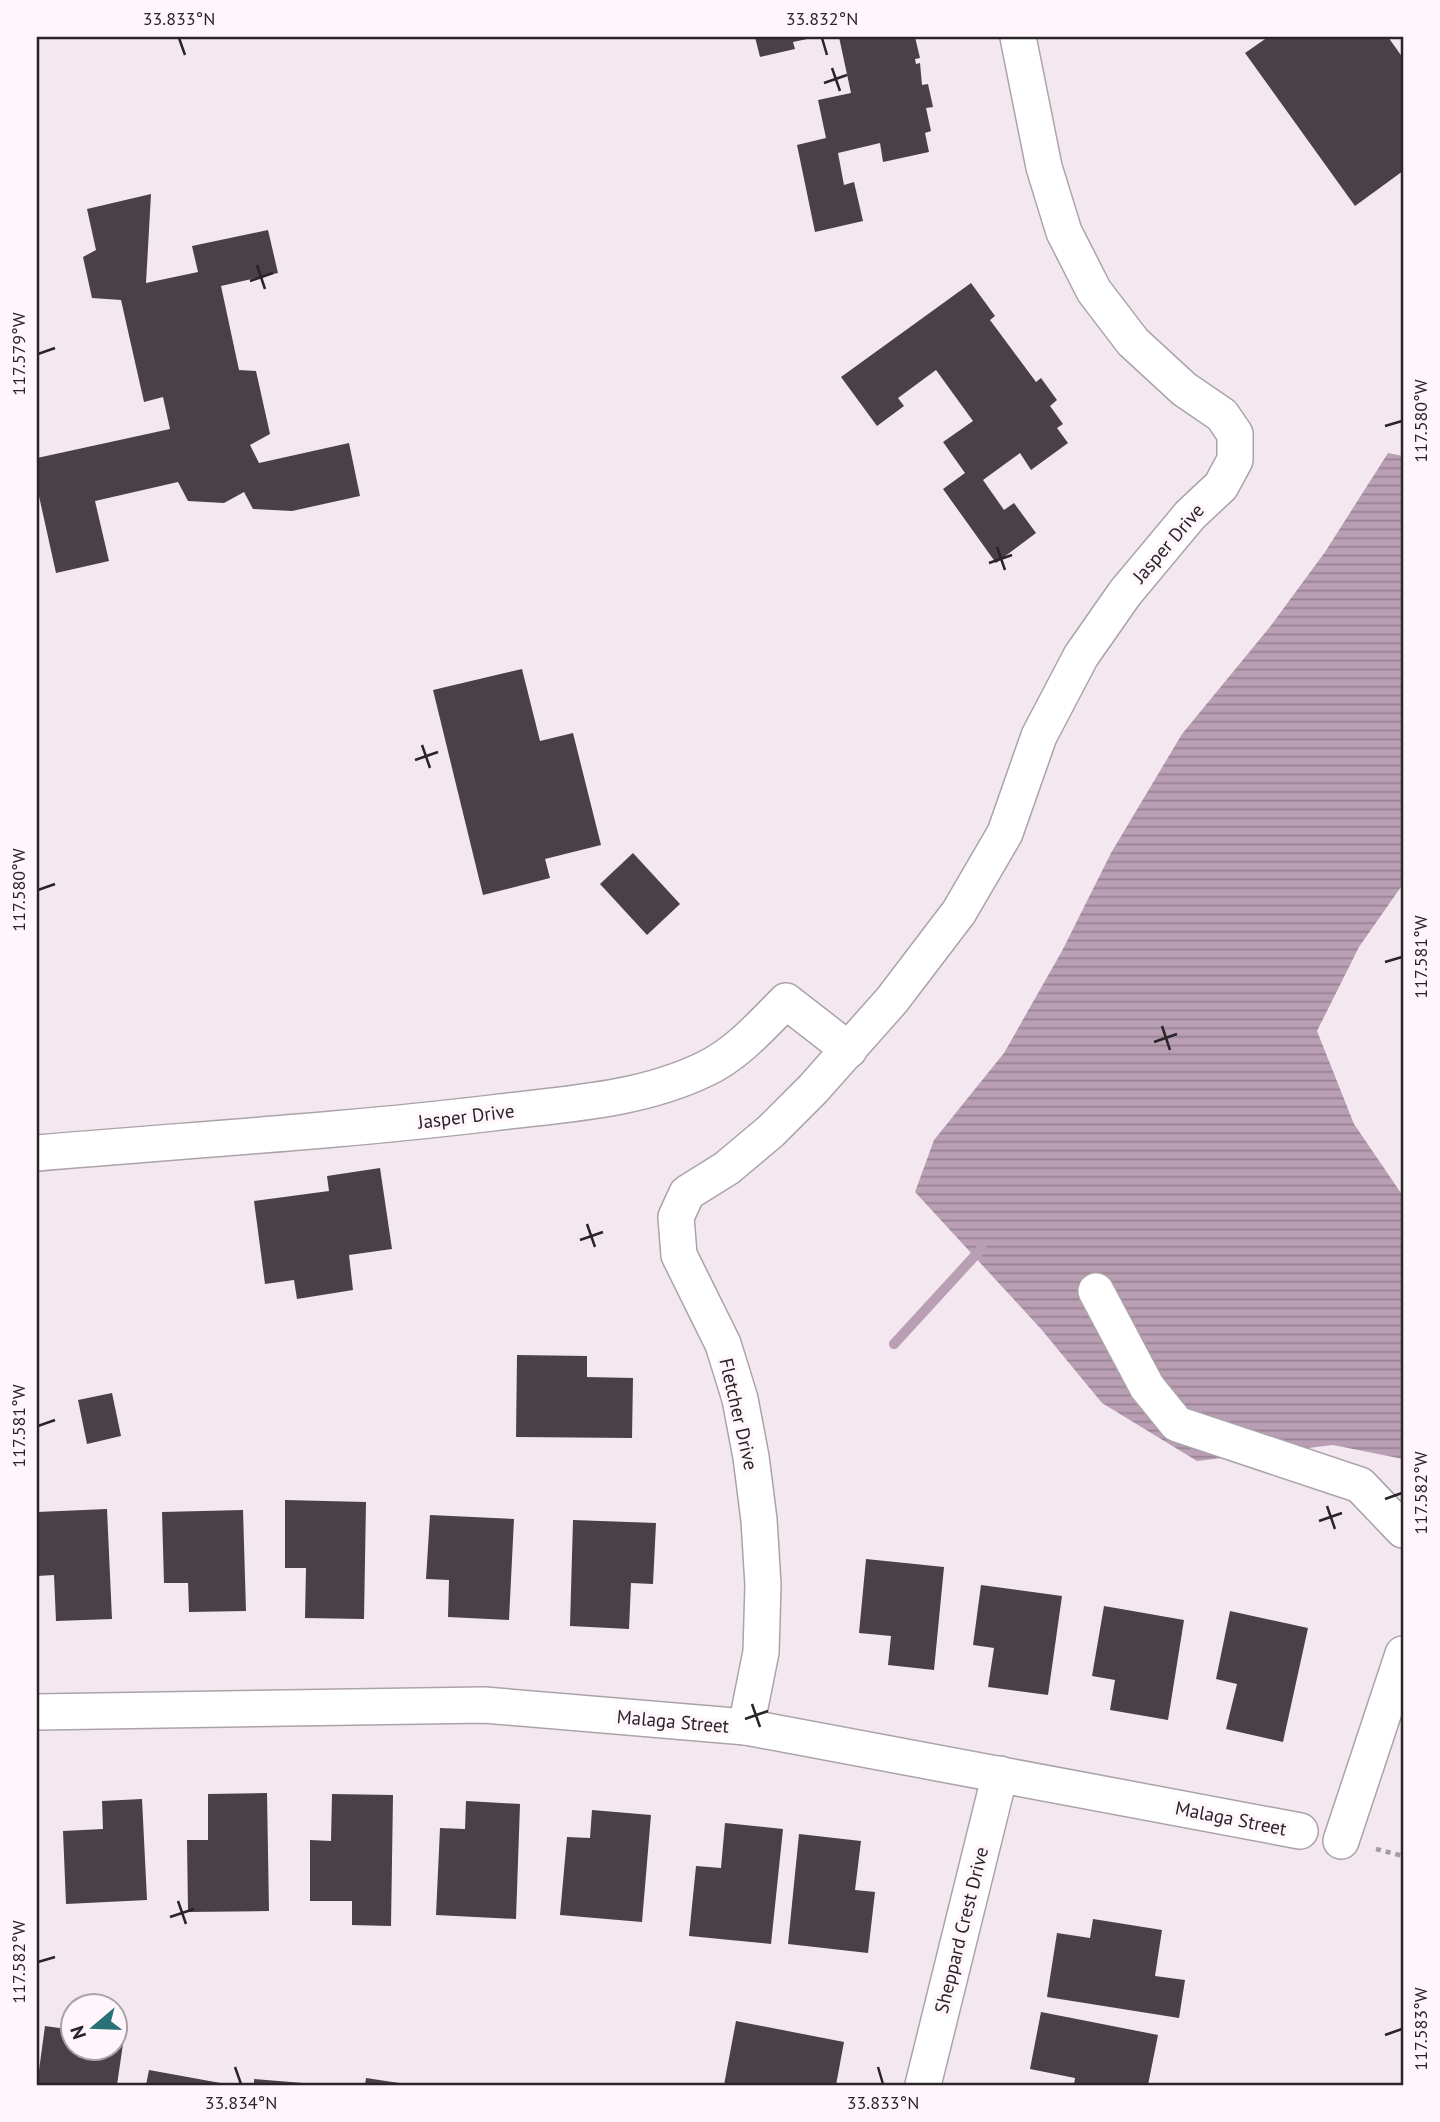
<svg xmlns="http://www.w3.org/2000/svg" width="1440" height="2122" font-family="'PT Sans',sans-serif">
<defs>
<pattern id="water-rules" width="6" height="5" patternUnits="userSpaceOnUse" patternTransform="scale(1.75)"><rect width="6" height="5" fill="#ba9fb4"/><path d="M0 2.5h6" fill="none" stroke="#978192"/></pattern>
</defs>
<rect width="100%" height="100%" fill="#f3e8f0"/>
<polygon fill="url(#water-rules)" points="1388,453 1403,456 1403,884 1359,947 1317,1031 1354,1124 1403,1196 1403,1459 1333,1445 1197,1461 1102,1403 1041,1329 915,1192 934,1140 1004,1053 1062,951 1111,853 1182,734 1269,628 1325,552"/>
<g fill="none" stroke-linecap="round" stroke-linejoin="round">
<polyline stroke="#ba9fb4" stroke-width="10" points="894,1344 982,1248"/>
</g>
<g fill="#494147">
<polygon points="755,37 812,37 812,38 793,42 795,49 760,57"/>
<polygon points="839,37 915,37 920,58 915,59 916,64 920,63 922,85 928,84 933,107 926,108 931,131 925,133 929,152 883,162 880,143 838,153 844,185 854,182 863,221 815,232 797,145 826,138 818,100 851,93"/>
<polygon points="1268,37 1388,37 1403,58 1403,171 1355,206 1245,53"/>
<polygon points="151,194 146,283 198,272 192,246 268,230 278,273 221,286 239,370 256,371 270,434 250,445 259,463 349,443 360,496 292,511 253,509 244,492 224,503 188,501 178,482 95,501 109,561 56,573 37,487 37,458 170,429 163,397 144,402 121,300 92,298 83,257 96,250 87,209"/>
<polygon points="971,283 995,316 990,320 1036,382 1041,378 1057,400 1050,406 1063,424 1057,428 1068,443 1031,470 1020,453 983,480 1004,510 1014,503 1036,533 996,563 943,489 965,473 943,442 973,421 936,370 898,398 904,406 877,426 841,377"/>
<polygon points="522,669 540,741 573,733 601,845 545,859 550,878 483,895 433,690"/>
<polygon points="633,853 680,904 647,935 600,884"/>
<polygon points="380,1168 392,1249 349,1255 353,1290 297,1299 294,1280 265,1284 254,1201 329,1191 327,1176"/>
<polygon points="517,1355 587,1356 587,1377 633,1378 632,1438 516,1437"/>
<polygon points="112,1393 121,1436 87,1444 78,1400"/>
<polygon points="285,1500 366,1502 364,1619 305,1618 306,1568 285,1568"/>
<polygon points="107,1509 112,1619 56,1621 54,1575 37,1576 37,1512"/>
<polygon points="243,1510 246,1611 189,1612 188,1583 164,1583 162,1512"/>
<polygon points="430,1515 514,1519 509,1620 448,1617 449,1580 426,1579"/>
<polygon points="573,1520 656,1523 653,1584 631,1583 629,1629 570,1626"/>
<polygon points="866,1559 944,1567 934,1670 888,1665 891,1636 859,1633"/>
<polygon points="981,1585 1062,1596 1048,1695 988,1687 994,1648 973,1645"/>
<polygon points="1104,1606 1184,1620 1168,1720 1110,1710 1115,1680 1092,1676"/>
<polygon points="1230,1611 1308,1628 1283,1742 1226,1729 1237,1684 1216,1679"/>
<polygon points="267,1793 269,1911 188,1912 187,1840 208,1840 208,1794"/>
<polygon points="332,1794 393,1795 391,1926 352,1925 352,1901 310,1901 310,1840 331,1841"/>
<polygon points="142,1799 147,1900 66,1904 63,1831 103,1829 102,1801"/>
<polygon points="466,1801 520,1804 516,1919 436,1915 440,1828 465,1829"/>
<polygon points="592,1810 651,1815 642,1922 560,1915 567,1837 590,1838"/>
<polygon points="725,1823 783,1829 771,1944 689,1936 696,1866 721,1868"/>
<polygon points="799,1834 861,1841 855,1890 875,1892 868,1953 788,1944"/>
<polygon points="1093,1919 1162,1930 1155,1976 1185,1980 1179,2018 1047,1997 1057,1933 1090,1938"/>
<polygon points="1041,2012 1158,2035 1148,2085 1074,2085 1075,2078 1030,2069"/>
<polygon points="736,2021 844,2042 836,2085 724,2085"/>
<polygon points="45,2026 74,2030 74,2048 116,2048 116,2036 124,2037 117,2085 37,2085"/>
<polygon points="149,2070 226,2084 226,2085 146,2085"/>
<polygon points="366,2078 406,2084 406,2085 365,2085"/>
<polygon points="254,2079 303,2083 303,2085 254,2085"/>
</g>
<g fill="none" stroke-linecap="round" stroke-linejoin="round">
<defs>
<g id="minor">
<path d="M 37,1153 C 189,1140 341,1131 492,1113 C 564,1104 639,1101 705,1069 C 737,1054 761,1026 786,1001 L 849,1050"/>
<polyline points="1096,1291 1147,1387 1177,1424 1360,1485 1403,1530"/>
<polyline points="37,1712 484,1705 746,1727 1300,1831"/>
<polyline points="746,1727 761,1652 763,1585 759,1520 751,1457 740,1399 723,1344 679,1255 676,1217 687,1193 727,1168 771,1131 813,1089 892,1000 959,912 1005,833 1039,736 1081,656 1125,593 1190,515 1221,486 1235,460 1235,434 1222,415 1184,389 1133,342 1094,291 1064,232 1044,167 1018,37"/>
<polyline points="1341,1841 1403,1654"/>
<polyline points="923,2085 1000,1774"/>
</g>
</defs>
<use href="#minor" stroke="#aca2a9" stroke-width="38"/>
<polyline stroke="#a59ca2" stroke-width="4.5" stroke-dasharray="5 5" stroke-linecap="butt" points="1376,1849 1403,1856"/>
<use href="#minor" stroke="#fff" stroke-width="35"/>
</g>
<path fill="none" stroke="#282427" stroke-width="2.5" d="M 179,38 L 185,55M 822,38 L 827,55M 832,68 L 840,91M 824,83 L 847,75M 257,265 L 265,289M 250,281 L 273,273M 38,354 L 55,348M 1385,426 L 1402,421M 997,547 L 1005,570M 989,563 L 1012,555M 422,745 L 430,768M 415,760 L 438,752M 38,890 L 55,884M 1385,962 L 1402,957M 1162,1026 L 1170,1050M 1154,1042 L 1177,1034M 587,1224 L 595,1247M 580,1240 L 603,1232M 38,1426 L 55,1420M 1385,1499 L 1402,1493M 1327,1506 L 1335,1529M 1319,1521 L 1342,1513M 752,1704 L 760,1727M 745,1719 L 768,1711M 178,1901 L 186,1924M 170,1917 L 194,1909M 38,1962 L 55,1957M 1385,2035 L 1402,2029M 235,2067 L 241,2084M 878,2067 L 883,2084"/>
<g text-anchor="middle" stroke-width="7" stroke-linejoin="round" paint-order="stroke">
<g font-size="19" fill="#282427" stroke="#fff6fc">
<text transform="translate(1168 543) rotate(-49)" y="7">Jasper Drive</text>
<text transform="translate(466 1116) rotate(-7)" y="7">Jasper Drive</text>
<text transform="translate(739 1414) rotate(77)" y="7">Fletcher Drive</text>
<text transform="translate(673 1721) rotate(5)" y="7">Malaga Street</text>
<text transform="translate(1231 1818) rotate(11)" y="7">Malaga Street</text>
<text transform="translate(961 1930) rotate(-76)" y="7">Sheppard Crest Drive</text>
</g>
</g>
<rect width="1440" height="2122" fill="none" stroke="#fff6fc" stroke-width="77"/>
<g transform="translate(94 2027) rotate(251)"><circle r="33" fill="#fff6fc" stroke="#a9a2a7" stroke-width="2"/>
<path d="M0-5L12 26L0 18L-12 26Z" fill="#287276"/>
<text y="-10" font-size="19" font-weight="bold" text-anchor="middle" fill="#282427">N</text>
</g>
<rect x="38" y="38" width="1364" height="2046" fill="none" stroke="#282427" stroke-width="2.5"/>
<g font-size="18" text-anchor="middle" fill="#282427">
<text x="179" y="25">33.833°N</text>
<text x="822" y="25">33.832°N</text>
<text transform="translate(19 354) rotate(-90)" y="6">117.579°W</text>
<text transform="translate(1421 421) rotate(-90)" y="6">117.580°W</text>
<text transform="translate(19 890) rotate(-90)" y="6">117.580°W</text>
<text transform="translate(1421 957) rotate(-90)" y="6">117.581°W</text>
<text transform="translate(19 1426) rotate(-90)" y="6">117.581°W</text>
<text transform="translate(1421 1493) rotate(-90)" y="6">117.582°W</text>
<text transform="translate(19 1962) rotate(-90)" y="6">117.582°W</text>
<text transform="translate(1421 2029) rotate(-90)" y="6">117.583°W</text>
<text x="241" y="2109">33.834°N</text>
<text x="883" y="2109">33.833°N</text>
</g>
</svg>
